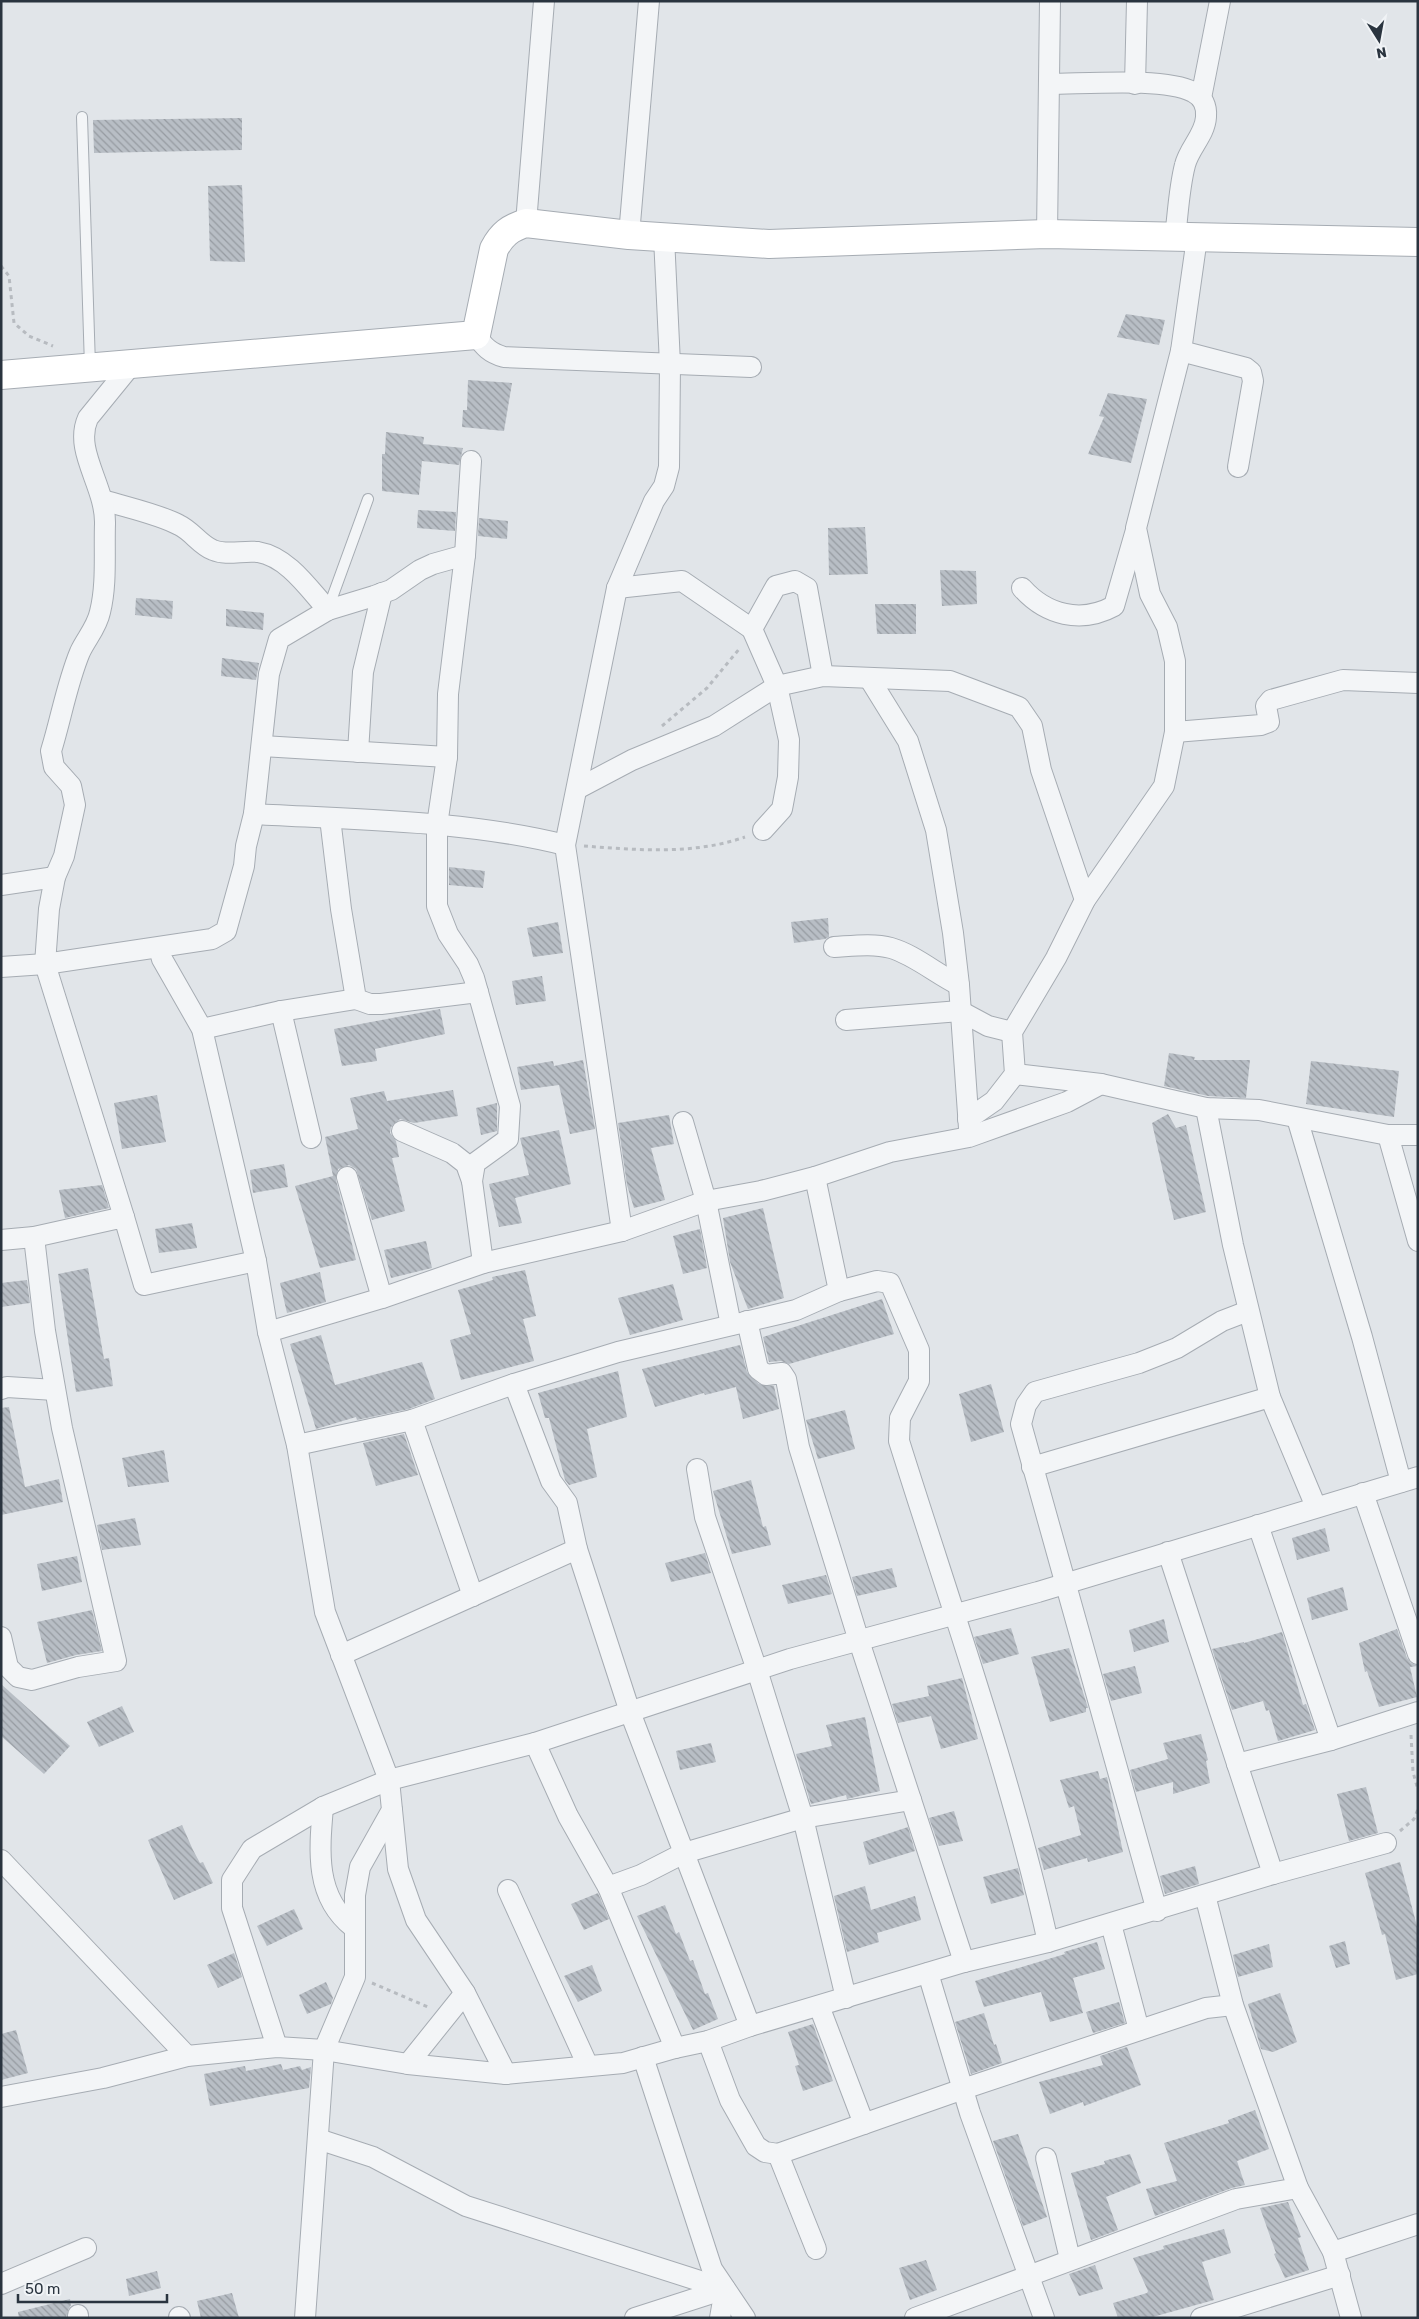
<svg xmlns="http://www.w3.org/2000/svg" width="1419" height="2319" font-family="Rubik,sans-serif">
<defs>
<pattern id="building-back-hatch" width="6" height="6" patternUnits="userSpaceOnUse" patternTransform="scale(1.25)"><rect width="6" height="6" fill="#b8bec5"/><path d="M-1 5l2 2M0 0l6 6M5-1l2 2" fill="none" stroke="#969ba1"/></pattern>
</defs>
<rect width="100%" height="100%" fill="#e1e5e9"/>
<g fill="url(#building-back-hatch)">
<polygon points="242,118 242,150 94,153 93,120"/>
<polygon points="242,185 245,262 210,261 208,186"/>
<polygon points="1126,314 1165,320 1159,345 1117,337"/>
<polygon points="468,380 512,383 504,431 462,427 463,410 467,410"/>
<polygon points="1108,393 1147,399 1131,463 1088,454 1104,417 1099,416"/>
<polygon points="386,432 424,437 423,444 463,448 459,465 422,461 419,495 382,491 382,454 385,454"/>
<polygon points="418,510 456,512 455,531 417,528"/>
<polygon points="479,518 508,521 507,539 478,536"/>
<polygon points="865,527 868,574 829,575 828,528"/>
<polygon points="940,570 976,571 977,604 942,606"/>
<polygon points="136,598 173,601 172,619 135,615"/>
<polygon points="875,604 916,604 916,634 877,634"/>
<polygon points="226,609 264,613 263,630 226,626"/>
<polygon points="222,658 259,663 256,680 221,676"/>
<polygon points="449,867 485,871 483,888 449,885"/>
<polygon points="828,918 829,937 825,939 794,943 791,922"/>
<polygon points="558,922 563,953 533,957 527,928"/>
<polygon points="542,976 546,1001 516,1005 512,981"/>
<polygon points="440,1009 445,1034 375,1049 377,1061 342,1066 334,1029"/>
<polygon points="1169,1053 1195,1057 1194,1060 1250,1060 1246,1098 1208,1096 1164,1086"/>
<polygon points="583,1060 595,1129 570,1134 559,1085 521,1090 517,1067 553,1061 554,1066"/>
<polygon points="1311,1061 1399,1071 1394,1117 1306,1104"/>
<polygon points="453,1090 458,1116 414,1123 400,1119 391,1127 390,1133 396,1141 399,1157 392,1158 405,1211 372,1220 356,1169 349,1165 338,1169 336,1180 356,1260 320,1268 295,1186 333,1176 325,1137 358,1129 350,1098 384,1091 387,1101"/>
<polygon points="157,1095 166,1142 122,1149 114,1103"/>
<polygon points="497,1103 497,1131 481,1135 476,1108"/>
<polygon points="1168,1114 1176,1128 1186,1125 1206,1212 1174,1220 1152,1123"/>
<polygon points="669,1115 674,1144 651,1148 665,1200 634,1208 627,1185 618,1123"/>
<polygon points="559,1130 571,1184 515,1198 522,1223 499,1227 489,1184 529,1175 520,1138"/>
<polygon points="284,1164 288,1187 253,1193 250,1170"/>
<polygon points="102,1185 109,1208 65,1218 59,1190"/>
<polygon points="763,1208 784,1298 748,1309 730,1262 723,1218"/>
<polygon points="192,1223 197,1248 159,1253 155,1229"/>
<polygon points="700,1229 707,1268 683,1274 673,1236"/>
<polygon points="426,1241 432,1268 391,1278 384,1250"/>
<polygon points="88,1268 104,1359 109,1358 113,1386 76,1392 58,1274"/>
<polygon points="525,1270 536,1316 523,1319 534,1361 461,1380 450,1340 471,1334 458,1290 493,1280 492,1277"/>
<polygon points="320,1272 326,1302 287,1313 280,1283"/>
<polygon points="27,1280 30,1303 1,1307 1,1283"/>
<polygon points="673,1284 683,1320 630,1335 618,1298"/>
<polygon points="882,1299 894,1334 789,1364 781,1361 769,1362 763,1337"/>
<polygon points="321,1335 335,1385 422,1362 435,1399 409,1409 357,1420 356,1417 316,1429 290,1344"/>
<polygon points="740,1345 747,1372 759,1384 774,1386 779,1409 743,1419 736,1387 705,1395 704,1393 655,1407 642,1369"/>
<polygon points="618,1371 627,1417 587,1429 597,1477 569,1485 565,1480 549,1418 545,1418 538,1393"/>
<polygon points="991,1384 1004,1432 971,1442 959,1394"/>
<polygon points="9,1407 25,1487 59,1479 63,1502 1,1515 1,1408"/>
<polygon points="845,1410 855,1449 818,1459 806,1420"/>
<polygon points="404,1434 418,1475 376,1486 363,1443"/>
<polygon points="164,1450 169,1482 128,1487 122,1458"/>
<polygon points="751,1480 763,1527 766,1526 771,1545 732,1554 713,1491"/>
<polygon points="135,1518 141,1545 102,1550 97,1525"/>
<polygon points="1325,1528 1330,1551 1297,1560 1292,1538"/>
<polygon points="705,1553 711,1573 671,1582 665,1563"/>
<polygon points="77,1556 82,1582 42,1591 37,1564"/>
<polygon points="892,1568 897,1587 857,1596 852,1577"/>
<polygon points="826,1575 832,1594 788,1604 782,1585"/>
<polygon points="1343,1587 1348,1610 1312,1620 1307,1598"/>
<polygon points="92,1610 102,1651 76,1655 47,1663 37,1622"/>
<polygon points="1164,1619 1169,1642 1134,1652 1129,1630"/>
<polygon points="1011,1628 1019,1654 983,1664 974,1637"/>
<polygon points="1397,1629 1407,1658 1411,1663 1418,1666 1410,1667 1417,1697 1379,1707 1367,1671 1365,1672 1359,1643"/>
<polygon points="1282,1632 1303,1705 1306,1704 1315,1730 1278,1741 1269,1710 1266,1711 1263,1701 1232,1710 1212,1649 1244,1642 1244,1643"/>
<polygon points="1069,1648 1088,1708 1086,1708 1086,1712 1050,1722 1031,1657"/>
<polygon points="1135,1666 1142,1693 1111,1701 1103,1674"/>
<polygon points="962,1678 978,1739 941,1749 931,1716 898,1723 892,1704 929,1696 927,1686"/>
<polygon points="1,1684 70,1746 44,1774 1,1736"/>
<polygon points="122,1706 134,1732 99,1747 87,1722"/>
<polygon points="865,1717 880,1791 847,1799 846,1795 811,1804 796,1754 832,1746 826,1725"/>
<polygon points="1201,1734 1208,1760 1206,1761 1210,1783 1173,1794 1173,1782 1136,1792 1130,1770 1168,1759 1163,1743"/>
<polygon points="711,1743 716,1762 680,1770 676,1751"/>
<polygon points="1098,1771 1100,1779 1107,1777 1123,1852 1088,1862 1087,1858 1044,1870 1038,1848 1081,1835 1074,1806 1069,1808 1060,1780"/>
<polygon points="1366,1787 1378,1833 1349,1841 1337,1794"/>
<polygon points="954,1811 963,1841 939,1846 929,1818"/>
<polygon points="182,1825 193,1850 200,1863 203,1862 213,1883 174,1900 148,1840"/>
<polygon points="908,1827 915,1851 869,1865 863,1842"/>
<polygon points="1400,1862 1418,1930 1418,1974 1396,1980 1385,1934 1382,1935 1365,1873"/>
<polygon points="1195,1866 1199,1884 1165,1894 1160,1876"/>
<polygon points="1018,1868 1024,1895 991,1904 983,1877"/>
<polygon points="865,1886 871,1910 915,1896 921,1920 877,1933 879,1942 847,1952 834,1896"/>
<polygon points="598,1893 609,1919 584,1930 571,1904"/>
<polygon points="665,1905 676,1934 679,1932 690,1961 693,1960 705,1994 708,1993 718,2019 693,2030 637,1916"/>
<polygon points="294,1909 303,1929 267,1946 257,1926"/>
<polygon points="1345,1941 1350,1964 1336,1968 1329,1946"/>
<polygon points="1097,1942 1105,1969 1073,1978 1083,2013 1050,2022 1041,1992 984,2007 975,1981 1065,1954 1064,1952"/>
<polygon points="1269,1944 1273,1967 1238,1977 1233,1955"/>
<polygon points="234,1953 242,1977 218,1988 207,1965"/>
<polygon points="592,1965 602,1991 578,2002 564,1976"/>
<polygon points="326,1982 333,1998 331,2004 307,2014 299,1995"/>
<polygon points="1280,1993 1297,2042 1273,2052 1261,2049 1248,2004"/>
<polygon points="1119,2002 1125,2023 1093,2033 1086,2012"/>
<polygon points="984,2013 994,2045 996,2044 1002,2063 971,2074 955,2022"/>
<polygon points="813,2024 833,2081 803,2091 795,2066 799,2065 788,2032"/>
<polygon points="16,2030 28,2073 1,2080 1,2034"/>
<polygon points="1127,2047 1141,2085 1084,2106 1083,2102 1050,2114 1039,2082 1103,2065 1100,2056"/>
<polygon points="281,2064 283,2070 300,2066 302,2070 311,2067 309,2088 210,2106 204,2074 245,2066 246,2071"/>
<polygon points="1255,2110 1269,2149 1237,2161 1245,2185 1232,2188 1155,2216 1146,2189 1177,2181 1164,2143 1229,2123 1228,2120"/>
<polygon points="1018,2134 1047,2217 1023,2226 993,2141"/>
<polygon points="1130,2154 1141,2183 1106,2197 1118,2230 1091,2240 1071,2173 1105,2164 1104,2161"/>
<polygon points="1288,2202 1301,2237 1298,2238 1309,2270 1285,2278 1274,2254 1276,2253 1260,2208"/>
<polygon points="1224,2229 1231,2253 1202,2262 1214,2300 1149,2318 1118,2318 1113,2303 1147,2293 1148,2291 1133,2258 1164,2249 1163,2246"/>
<polygon points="926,2260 937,2290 910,2300 899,2268"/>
<polygon points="1095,2265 1103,2289 1079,2296 1069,2274"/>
<polygon points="157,2271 161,2288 129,2296 126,2279"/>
<polygon points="232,2293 239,2318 201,2318 197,2301"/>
<polygon points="70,2299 71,2305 68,2310 66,2318 19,2318 18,2312"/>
</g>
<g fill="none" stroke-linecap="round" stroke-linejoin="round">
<defs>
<g id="lane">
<polyline points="82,117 90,366"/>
<polyline points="328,609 368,499"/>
</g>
<g id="street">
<path d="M 1049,84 C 1084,84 1165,77 1193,92 C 1203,97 1207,106 1206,117 C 1205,135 1189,148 1185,165 C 1179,188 1178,214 1175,237"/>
<polyline points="1135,84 1137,1"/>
<polyline points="1201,98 1220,1"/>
<polyline points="526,223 544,1"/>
<polyline points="1047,234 1050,1"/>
<polyline points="629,235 649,1"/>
<path d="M 476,335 C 484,347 490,353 504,357 L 751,367"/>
<polyline points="1181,351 1246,368 1251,372 1253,381 1238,467"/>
<polyline points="471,461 465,555 448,694 447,757 437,825 437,906 448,934 468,964 474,978 510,1106 508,1139 475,1163 472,1181 483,1263"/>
<path d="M 103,500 C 125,507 159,514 179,525 C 192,531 200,545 213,550 C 227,556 243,550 258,552 C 288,557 309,589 328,610"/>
<polyline points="617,588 682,581 752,629"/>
<path d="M 1022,588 C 1046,615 1081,624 1114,606 L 1136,530"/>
<polyline points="869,678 908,741 936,830 953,933 959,985 969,1128"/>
<polyline points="1175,732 1261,725 1269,722 1266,706 1271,700 1343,680 1418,683"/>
<polyline points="262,746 447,757"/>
<polyline points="358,752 363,672 382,593"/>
<polyline points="577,789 632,760 714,726 777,686 752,629 776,586 795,581 807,588 823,676"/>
<path d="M 254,814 C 357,820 465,820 565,845"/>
<polyline points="330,818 341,909 356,999 370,1004 381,1004 478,992"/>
<polyline points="763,830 782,809 788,777 789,740 777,686 823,676 950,681 1019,707 1032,726 1041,770 1085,900"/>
<polyline points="1,885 55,877"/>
<path d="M 834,947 C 852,946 873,943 891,948 C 913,954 938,975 959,985"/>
<polyline points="159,948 162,959 202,1029 256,1261 268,1332 297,1445 325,1612 389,1780 392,1810 360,1867 355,1895 355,1977 324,2050 305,2318"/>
<polyline points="1,967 45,964 212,939 226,931 244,866 246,846 254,814 269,674 279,639 328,610 374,596 391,590 420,570 433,564 465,555"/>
<polyline points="281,1011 311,1138"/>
<polyline points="846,1020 960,1011 988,1026 1012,1032"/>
<polyline points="202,1029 281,1011 356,999"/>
<polyline points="1015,1074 1101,1084 1206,1108 1259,1110 1388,1135 1418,1135"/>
<polyline points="1206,1108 1233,1245 1270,1397 1316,1507"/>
<polyline points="1297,1118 1362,1337 1401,1482"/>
<polyline points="968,1119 994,1101 1015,1074 1012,1032 1056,958 1085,900 1164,786 1175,732 1175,661 1167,627 1150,594 1136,528 1181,351 1197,238"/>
<polyline points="683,1122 706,1201 731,1325"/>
<polyline points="402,1131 452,1153 466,1164 472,1181"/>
<polyline points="1388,1135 1418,1241"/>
<polyline points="347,1177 382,1298 483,1263 622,1231 706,1201 761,1191 815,1177 890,1152 969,1137 1067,1102 1101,1084"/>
<path d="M 124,1217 L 45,964 L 49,909 L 55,877 L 64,856 L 75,805 L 71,786 L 54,767 L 51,751 C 61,719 67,683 80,652 C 86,639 97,627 100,612 C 107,584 104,553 105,524 C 106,486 73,451 88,418 L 132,364"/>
<polyline points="622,1231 565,845 617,588 654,501 664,486 669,467 670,364 664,237"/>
<polyline points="1,1240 34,1237 124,1217 144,1285 256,1261"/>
<path d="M 839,1291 L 877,1281 L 890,1283 L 919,1350 L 919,1381 L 900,1418 L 899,1441 C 951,1607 1010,1772 1048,1942"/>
<polyline points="747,1321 758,1369 766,1375 782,1373 786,1379 799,1447 859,1641 964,1962"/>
<polyline points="268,1332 382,1298"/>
<polyline points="514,1384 551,1481 567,1503 577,1549 630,1712 684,1853 641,1875 608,1887 568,1816 535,1743"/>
<polyline points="1,1389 7,1387 55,1390"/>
<polyline points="412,1420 473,1596"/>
<polyline points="297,1445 412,1420 514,1384 618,1352 796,1310 839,1291 815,1177"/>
<polyline points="1032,1467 1270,1397"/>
<polyline points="697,1469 705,1517 757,1670 803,1818 846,1998"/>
<polyline points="1363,1493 1418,1654"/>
<polyline points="1258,1525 1331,1740 1418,1712"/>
<polyline points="1168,1552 1273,1874"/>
<polyline points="1,1637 8,1667 18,1677 32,1680 78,1667 116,1661 62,1428 45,1331 34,1237"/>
<polyline points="341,1655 577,1549"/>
<polyline points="1237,1764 1331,1740"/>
<path d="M 323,1807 C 319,1852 315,1897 353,1927"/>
<polyline points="392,1810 398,1869 416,1920 465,1993 506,2074"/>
<polyline points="1,1860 187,2056"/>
<polyline points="608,1887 675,2048"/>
<polyline points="508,1890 588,2066"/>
<polyline points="1205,1895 1233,2005 1298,2188 1333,2252 1351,2318"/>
<polyline points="1157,1911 1021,1424 1026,1405 1035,1392 1139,1363 1177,1348 1222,1321 1248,1311"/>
<polyline points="1111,1924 1139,2030"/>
<polyline points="928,1973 970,2113 1044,2318"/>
<polyline points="819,2006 864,2124"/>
<polyline points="750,2026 684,1853 803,1818 911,1800"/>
<polyline points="708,2041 730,2100 756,2146 765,2152 778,2154 963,2089 1206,2008 1233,2005"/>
<polyline points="277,2047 232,1908 232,1880 252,1849 323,1807 389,1780 535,1743 790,1659 1038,1592 1418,1477"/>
<polyline points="643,2057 712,2269 745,2318"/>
<polyline points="408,2064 465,1993"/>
<polyline points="1,2097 103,2078 187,2056 277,2047 324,2050 408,2064 506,2074 623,2063 675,2048 708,2041 750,2026 964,1962 1048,1942 1273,1874 1386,1843"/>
<polyline points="318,2139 373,2157 466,2206 725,2289"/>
<polyline points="778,2154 816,2249"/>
<polyline points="1046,2158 1070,2259"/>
<polyline points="1333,2252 1418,2224"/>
<polyline points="1,2284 86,2248"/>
<polyline points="78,2315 78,2318"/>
<polyline points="179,2317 180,2318"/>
<polyline points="635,2318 725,2289"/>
<polyline points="720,2318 725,2289"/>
<polyline points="915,2318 1236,2199 1298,2188"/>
<polyline points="1201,2318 1340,2275"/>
</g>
<path id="secondary" d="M 1,375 L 476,335 L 494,249 C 502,234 510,228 526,223 L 629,235 L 769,244 L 1047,234 L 1418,242"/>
</defs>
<use href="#lane" stroke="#a6acb3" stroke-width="12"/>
<use href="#street" stroke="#a6acb3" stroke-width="22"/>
<use href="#secondary" stroke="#a6acb3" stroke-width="30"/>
<g stroke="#b7bbc0" stroke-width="3" stroke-dasharray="4 4" stroke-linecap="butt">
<polyline points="1,266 9,276 14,323 29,336 53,346"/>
<polyline points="662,726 707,688 740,648"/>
<path d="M 584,846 C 637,850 694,855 745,837"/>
<polyline points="1411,1735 1413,1772 1418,1790"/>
<polyline points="1400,1831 1414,1819 1418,1809"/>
<polyline points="372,1983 428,2007"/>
</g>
<use href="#lane" stroke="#f3f5f7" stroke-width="10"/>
<use href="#street" stroke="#f3f5f7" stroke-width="20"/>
<use href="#secondary" stroke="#fff" stroke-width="28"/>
</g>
<rect width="1419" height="2319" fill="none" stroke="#2a343f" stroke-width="5"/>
<g transform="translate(1379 40) rotate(169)" stroke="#f0f3f6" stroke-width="4" paint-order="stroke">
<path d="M0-4L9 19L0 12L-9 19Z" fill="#2a343f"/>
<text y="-8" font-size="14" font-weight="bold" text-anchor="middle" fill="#2a343f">N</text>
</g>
<path d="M18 2294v8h149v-8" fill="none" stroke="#2a343f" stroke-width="2.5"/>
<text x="25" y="2294" font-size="15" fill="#2a343f" stroke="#f0f3f6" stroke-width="4" paint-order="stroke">50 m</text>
</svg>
